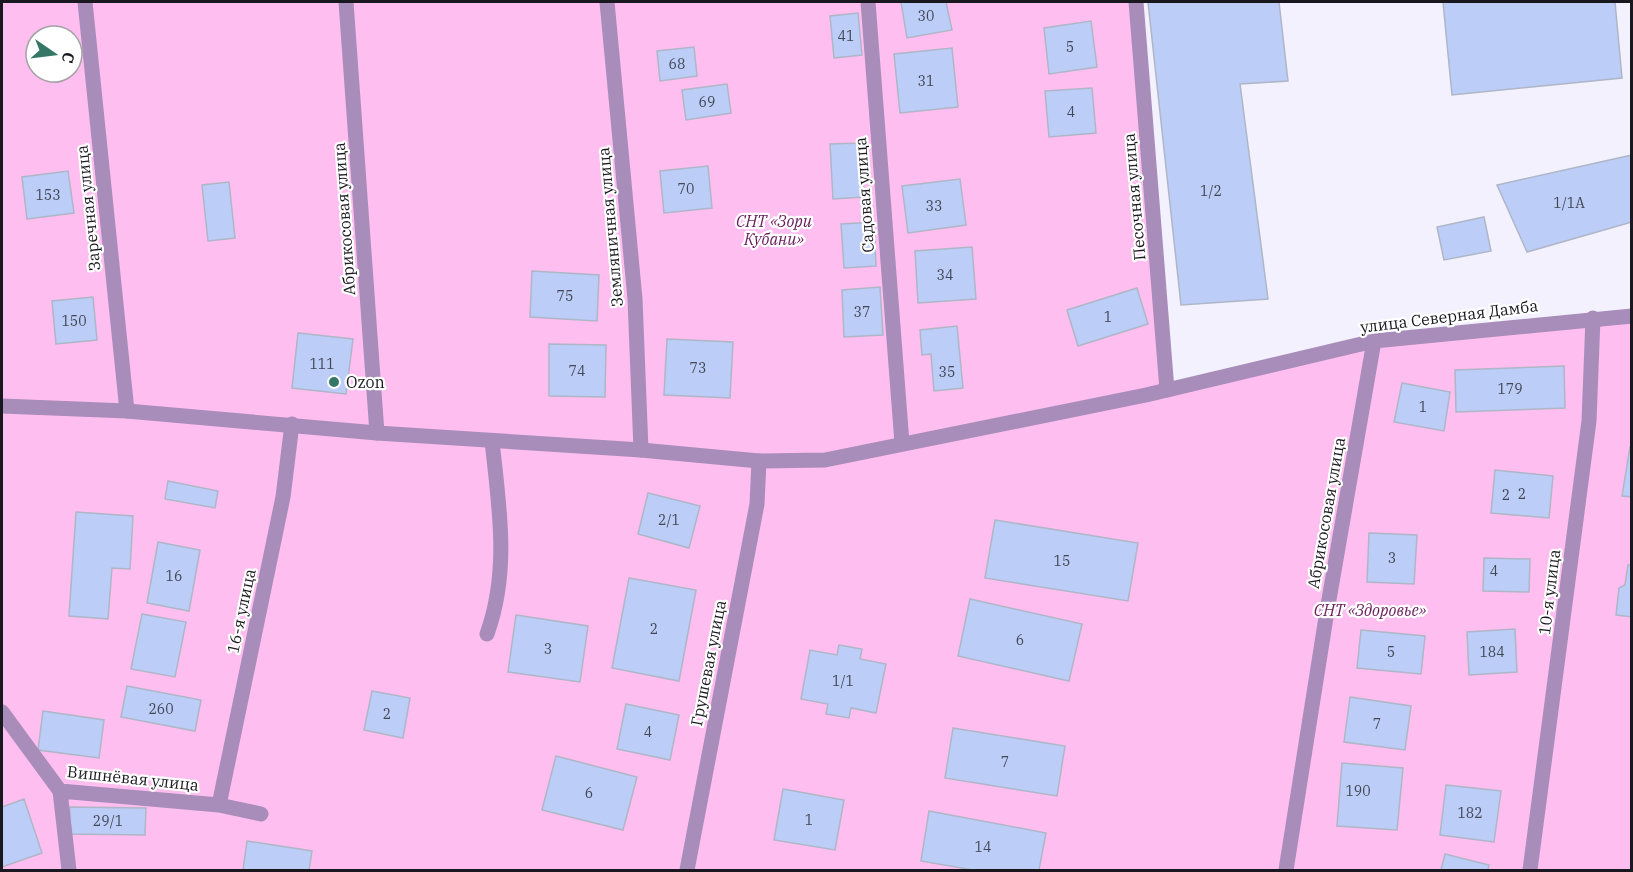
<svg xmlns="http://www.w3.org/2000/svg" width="1633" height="872" viewBox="0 0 1633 872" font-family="'IBM Plex Serif',serif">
<rect width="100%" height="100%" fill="#f2f1fd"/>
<path fill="#febeef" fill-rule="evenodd" d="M2,2h1131l35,388 206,-49 257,-25v554h-1629zM36,36h36v36h-36z"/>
<path fill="#bccef7" stroke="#aeb6c7" stroke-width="1.5" d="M901,2h45l6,28 -45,8z
M1148,2h131l9,79 -48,3 28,215 -87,6z
M1443,2h172l7,76 -170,17z
M858,13l4,42 -28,3 -4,-42z
M1091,21l6,46 -48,7 -5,-46z
M694,47l3,29 -37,5 -3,-30z
M952,48l6,59 -58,6 -6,-59z
M727,84l4,29 -45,7 -4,-30z
M1092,88l4,45 -47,4 -4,-46z
M862,143l2,54 -31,2 -3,-55z
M1632,155v67l-105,30 -30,-67z
M708,166l4,42 -48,5 -4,-42z
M68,171l6,42 -47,6 -5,-42z
M960,179l6,46 -58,8 -6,-47z
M229,182l6,56 -27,3 -6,-56z
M1484,217l7,34 -47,9 -7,-33z
M874,222l2,44 -32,2 -3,-44z
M972,247l4,52 -58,4 -3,-52z
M532,271l67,4 -2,46 -67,-4z
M880,287l3,48 -39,2 -2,-47z
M1137,288l11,36 -70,22 -11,-36z
M93,297l4,43 -41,4 -4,-43z
M957,326l6,62 -29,3 -3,-37 -9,1 -2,-25z
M298,333l55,6 -7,55 -54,-6z
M667,339l66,3 -3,56 -66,-3z
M549,344l57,1 -1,52 -56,-1z
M1564,366l1,42 -109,4 -1,-42z
M1402,383l48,9 -6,39 -50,-9z
M1630,447h2v50l-10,-1z
M1495,470l58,6 -4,42 -58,-5z
M168,481l50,10 -3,17 -50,-9z
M648,493l52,13 -11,42 -51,-14z
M76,512l57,4 -3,53 -18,-1 -4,51 -39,-3z
M995,520l143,23 -10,58 -143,-23z
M1369,533l48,2 -3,49 -47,-2z
M158,542l42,8 -11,61 -42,-8z
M1484,558l46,1 -1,33 -46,-1z
M1628,565h4v52l-16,-2 3,-27 6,-3z
M629,578l67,12 -17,91 -67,-13z
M970,599l112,25 -13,57 -111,-25z
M142,614l44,8 -11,55 -44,-8z
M516,615l72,11 -8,56 -72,-10z
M1515,629l2,43 -48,3 -2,-43z
M1361,630l64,6 -4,38 -64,-6z
M839,645l23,4 -2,10 26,5 -10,49 -25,-5 -2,10 -23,-4 2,-10 -27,-5 9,-49 27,5z
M127,686l74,14 -6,31 -74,-14z
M372,691l38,7 -7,40 -39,-8z
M1350,697l61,9 -6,44 -61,-8z
M626,704l53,11 -9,45 -53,-11z
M43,711l61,9 -5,38 -61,-8z
M953,728l112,18 -8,50 -112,-18z
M556,756l81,21 -14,53 -81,-20z
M1342,763l61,5 -6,62 -60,-4z
M1446,785l55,6 -7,51 -54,-7z
M783,789l61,11 -9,50 -61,-10z
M24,799l18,54 -40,14v-60z
M70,807l76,1 -1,27 -76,-1z
M929,811l117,22 -7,37h-66l-52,-9z
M247,841l65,10 -3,19h-66z
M1445,854l44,11 -1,5h-47z"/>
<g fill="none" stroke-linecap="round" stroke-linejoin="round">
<path stroke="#a88cb9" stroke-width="15" d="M85,2l42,409
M346,2l31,431
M607,2l28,297 6,151
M868,2l34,441
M1136,2l31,388
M487,634c23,-64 12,-127 5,-193
M2,712l58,79 159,14 42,9
M60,791l9,79
M219,805l64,-308 9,-73
M687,870l70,-366 2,-43
M1286,870l41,-259 47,-270
M1530,870l59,-449 4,-103"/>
<path stroke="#a88cb9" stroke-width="15" d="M2,406l125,5 250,22 264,17 118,11 66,-1 321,-65 228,-54 258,-25"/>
</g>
<circle fill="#357767" stroke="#fff" stroke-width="2" cx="334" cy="382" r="6"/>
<g text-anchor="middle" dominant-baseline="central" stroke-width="4.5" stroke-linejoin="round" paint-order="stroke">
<g font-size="14" fill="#424655">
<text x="926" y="16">30</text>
<text x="846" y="36">41</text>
<text x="1070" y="47">5</text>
<text x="677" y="64">68</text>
<text x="926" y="81">31</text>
<text x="707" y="102">69</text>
<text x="1071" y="112">4</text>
<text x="686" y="189">70</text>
<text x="1211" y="191">1/2</text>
<text x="48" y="195">153</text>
<text x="1569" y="203">1/1А</text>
<text x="934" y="206">33</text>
<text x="945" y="275">34</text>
<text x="565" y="296">75</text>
<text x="862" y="312">37</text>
<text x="1108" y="317">1</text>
<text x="74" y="321">150</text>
<text x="322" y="364">111</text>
<text x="698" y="368">73</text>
<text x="577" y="371">74</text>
<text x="947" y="372">35</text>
<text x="1510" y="389">179</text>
<text x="1423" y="407">1</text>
<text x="1522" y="494">2</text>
<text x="1506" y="495">2</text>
<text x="669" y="520">2/1</text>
<text x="1392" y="558">3</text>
<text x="1062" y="561">15</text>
<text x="1494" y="571">4</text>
<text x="174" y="576">16</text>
<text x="654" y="629">2</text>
<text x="1020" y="640">6</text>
<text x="548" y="649">3</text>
<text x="1391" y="652">5</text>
<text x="1492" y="652">184</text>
<text x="843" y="681">1/1</text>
<text x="161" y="709">260</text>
<text x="387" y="714">2</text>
<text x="1377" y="724">7</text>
<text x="648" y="732">4</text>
<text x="1005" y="762">7</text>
<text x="1358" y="791">190</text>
<text x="589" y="793">6</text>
<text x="1470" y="813">182</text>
<text x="809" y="820">1</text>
<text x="108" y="821">29/1</text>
<text x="983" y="847">14</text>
</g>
<g font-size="16" fill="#19181f" stroke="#fff">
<text transform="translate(864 195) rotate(-94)">Садовая улица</text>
<text transform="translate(1134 197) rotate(-95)">Песочная улица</text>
<text transform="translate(88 208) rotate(-96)">Заречная улица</text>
<text transform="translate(344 219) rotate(-94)">Абрикосовая улица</text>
<text transform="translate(610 227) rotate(-95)">Земляничная улица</text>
<text transform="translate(1449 316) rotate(-7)">улица Северная Дамба</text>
<text transform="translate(1326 513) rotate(-80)">Абрикосовая улица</text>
<text transform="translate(1549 592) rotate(-83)">10-я улица</text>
<text transform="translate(241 611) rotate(-78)">16-я улица</text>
<text transform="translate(708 663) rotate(-79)">Грушевая улица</text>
<text transform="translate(133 778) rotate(6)">Вишнёвая улица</text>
</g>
<g font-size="16" font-style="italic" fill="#681c5c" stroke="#fff">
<text x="774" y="221">СНТ «Зори<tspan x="774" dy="18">Кубани»</tspan></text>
<text x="1370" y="610">СНТ «Здоровье»</text>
</g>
<g font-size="16" fill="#19181f" stroke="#fff" text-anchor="start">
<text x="346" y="382">Ozon</text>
</g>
</g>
<rect width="1633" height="872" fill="none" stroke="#19181f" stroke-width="6"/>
<g transform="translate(54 54) rotate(104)"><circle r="28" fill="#ffffff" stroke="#a3a3a5" stroke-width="1.5"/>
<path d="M0-4.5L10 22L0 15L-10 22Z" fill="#357767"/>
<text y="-9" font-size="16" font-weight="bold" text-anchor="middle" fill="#19181f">С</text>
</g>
</svg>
